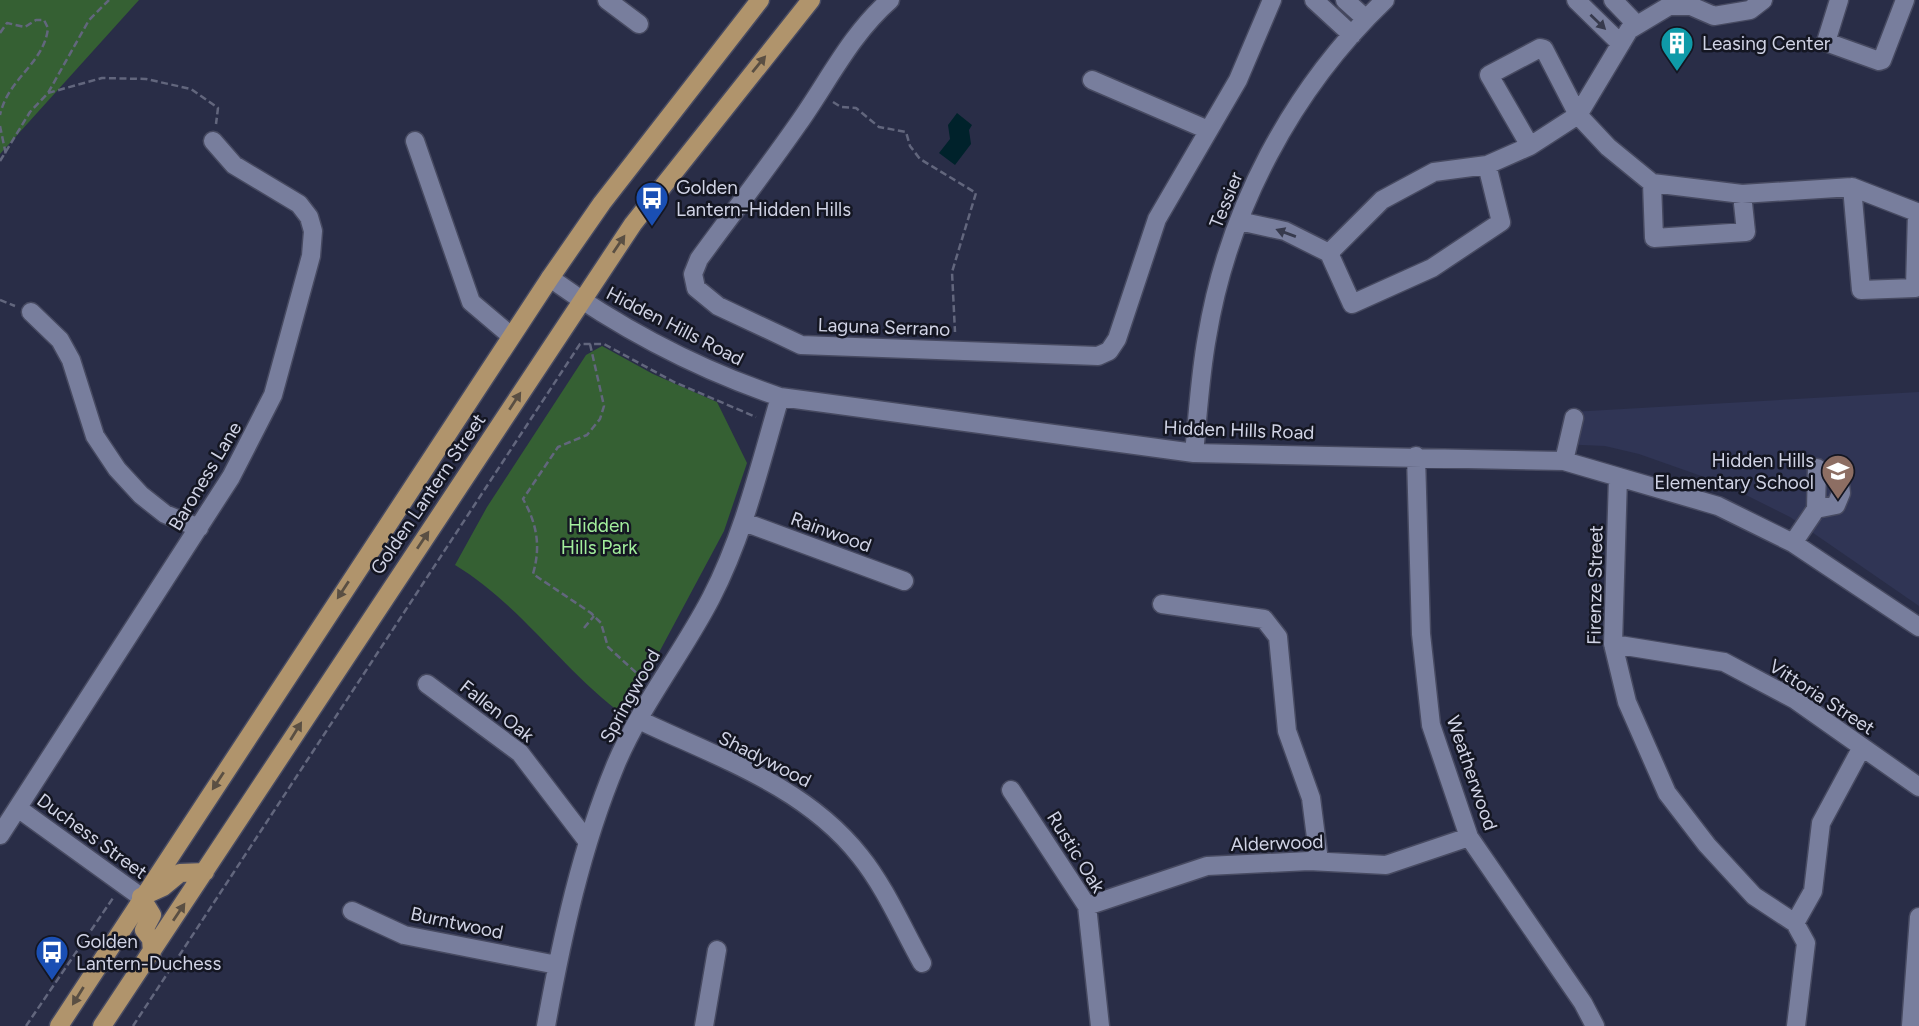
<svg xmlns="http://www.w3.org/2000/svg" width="1919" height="1026" viewBox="0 0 1919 1026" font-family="Figtree,sans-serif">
<rect width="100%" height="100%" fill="#292d47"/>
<path fill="#303555" d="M1919,392v214l-129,-89 -66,-33 -85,-30 -34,-8 -46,-2 4,-24 8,-8z"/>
<path fill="#356033" d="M0,0h139l-139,154z
M602,346l51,28 64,28 30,61 -23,68 -99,185c-62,-45 -104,-111 -170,-151l32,-58 99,-152z"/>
<path fill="#00222b" d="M957,113l15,12 -3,5 2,14 -16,21 -16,-12 11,-14 -2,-14z"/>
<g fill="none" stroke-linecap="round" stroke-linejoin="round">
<defs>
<path id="minor" d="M607,0l32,24
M890,0c-40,35 -62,82 -92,124 -32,46 -66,90 -99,135l-6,15 3,14 22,18 83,39 297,11 11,-5 8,-12 40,-120 81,-139 34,-80
M1314,0l38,35
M1345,0l21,19
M1576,0l45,44
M1613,0l24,25
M1839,0l-13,42 53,19 3,-1 23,-60
M1092,80l116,50
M415,141l56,161 40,34
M1530,146l-41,-71 51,-27 4,1 34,66 30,32 44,36 90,11 110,-7 67,26
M1652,183l2,55 92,-6 -4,-38
M1852,187l9,103 54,-2 2,-75
M1239,221l46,10 44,22 23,51 80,-36 69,-46 -14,-57
M1329,253l53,-53 52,-28 53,-7 43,-19 48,-31 51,-85 40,-24h22l23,10 36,-6 13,-10
M550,278c71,51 147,91 230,119l414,56 370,8 154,45 75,37 126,84
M31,312l29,28 11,20 24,76 22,33 24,26 24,19 34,14
M1194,453c4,-39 6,-78 13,-116 21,-127 85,-248 178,-337
M1416,456l5,178 10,91 38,112 114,166 12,23
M1564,461l10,-43
M1618,477l-5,167 14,58 40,91 40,52 47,51 41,27 11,20 -10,83
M1816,509l20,-4 5,-12 -2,-16 -8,-7
M744,522l160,59
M1793,543l23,-34 1,-41
M1162,604l102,15 14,18 9,94 24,67 8,63
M1613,644l111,18 70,37 125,88
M427,684l93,69 68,89
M639,720c78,37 166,66 221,136 25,31 42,71 62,107
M1011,790l76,116 13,120
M19,809l122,88
M0,835l231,-358 42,-82 38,-139 2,-25 -4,-14 -10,-13 -65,-39 -21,-24
M1087,906l120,-40 102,-5 77,4 83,-28
M352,911l52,24 153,30
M1795,923l18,-32 8,-68 41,-76
M546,1026c16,-89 35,-178 70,-262 25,-59 66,-110 95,-166 33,-64 49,-133 69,-201
M704,1026l13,-76
M1911,1026l8,-109"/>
<path id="major" d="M141,897l22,-10 17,-14 25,-1
M141,897l11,18 -8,15 7,9 1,13
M59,1026l491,-748 52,-75 158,-203
M102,1026l531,-802 178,-224"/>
</defs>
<use href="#minor" stroke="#474a61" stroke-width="21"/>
<use href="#major" stroke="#474a61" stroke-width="21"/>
<path stroke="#62667d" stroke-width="2.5" stroke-dasharray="7 3.5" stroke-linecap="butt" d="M0,33l7,-10 18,4 11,-7h8l4,8c-4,36 -40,50 -48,87
M48,93l54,-15 44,1 45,10 27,19 -2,16
M833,102l8,5 15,1 23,19 27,5 4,14 10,13 56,34 -24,79 3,60
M0,126l6,29
M0,161l30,-49 18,-19 41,-73 20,-20
M0,300l15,6
M590,344l14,62 -4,13 -13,16 -29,12 -35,52c14,25 18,47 10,75l58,39 10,10 7,24 34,31
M584,628l10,-12
M26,1026l87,-128
M133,1026l447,-682h24l70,38 82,35"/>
<use href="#minor" stroke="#787e9d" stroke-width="18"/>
<use href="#major" stroke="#b0946c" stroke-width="18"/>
</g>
<defs><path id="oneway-solid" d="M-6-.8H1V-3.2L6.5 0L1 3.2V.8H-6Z" transform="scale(1.75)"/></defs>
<g fill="#373a4d">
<use href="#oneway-solid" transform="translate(1598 22) rotate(44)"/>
<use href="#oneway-solid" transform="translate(1286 233) rotate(-160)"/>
</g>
<g fill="#5a4f43">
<use href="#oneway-solid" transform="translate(759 64) rotate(-51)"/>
<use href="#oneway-solid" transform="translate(619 244) rotate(-56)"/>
<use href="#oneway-solid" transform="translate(515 401) rotate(-57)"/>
<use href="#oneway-solid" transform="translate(423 540) rotate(-56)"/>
<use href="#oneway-solid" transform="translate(343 590) rotate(123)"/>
<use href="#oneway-solid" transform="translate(296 731) rotate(-58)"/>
<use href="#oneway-solid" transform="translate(218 781) rotate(123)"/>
<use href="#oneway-solid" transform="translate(179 912) rotate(-56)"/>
<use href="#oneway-solid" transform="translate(78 996) rotate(122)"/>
</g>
<defs>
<symbol id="building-pin" viewBox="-11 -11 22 30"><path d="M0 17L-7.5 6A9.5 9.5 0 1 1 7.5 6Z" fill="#0f9aa8" stroke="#141622"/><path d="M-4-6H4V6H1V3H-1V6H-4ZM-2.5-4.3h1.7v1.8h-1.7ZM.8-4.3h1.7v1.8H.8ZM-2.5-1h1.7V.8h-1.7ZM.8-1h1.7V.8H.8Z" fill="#fff"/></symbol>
<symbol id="bus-pin" viewBox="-11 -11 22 30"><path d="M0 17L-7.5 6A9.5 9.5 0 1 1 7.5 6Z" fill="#1a4fb4" stroke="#141622"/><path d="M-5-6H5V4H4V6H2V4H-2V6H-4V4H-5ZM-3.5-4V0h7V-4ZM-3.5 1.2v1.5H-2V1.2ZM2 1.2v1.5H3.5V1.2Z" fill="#fff"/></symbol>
<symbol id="school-pin" viewBox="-11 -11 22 30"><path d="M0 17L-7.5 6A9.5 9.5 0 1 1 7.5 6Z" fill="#8d6e63" stroke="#141622"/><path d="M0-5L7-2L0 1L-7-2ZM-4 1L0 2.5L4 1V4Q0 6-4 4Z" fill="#fff"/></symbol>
</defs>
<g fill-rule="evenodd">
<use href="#building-pin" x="1658" y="24" width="38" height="52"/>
<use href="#bus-pin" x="633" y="179" width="38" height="52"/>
<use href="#school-pin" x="1819" y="452" width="38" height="52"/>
<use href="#bus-pin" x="33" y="933" width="38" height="52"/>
</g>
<g text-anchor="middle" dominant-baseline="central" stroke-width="5" stroke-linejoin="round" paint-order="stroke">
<g font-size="19" fill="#d0d3e5" stroke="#141622" text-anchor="start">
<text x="1702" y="43">Leasing Center</text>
<text x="676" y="187">Golden<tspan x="676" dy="22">Lantern-Hidden Hills</tspan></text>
<text x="1814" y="460" text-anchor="end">Hidden Hills<tspan x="1814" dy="22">Elementary School</tspan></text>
<text x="76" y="941">Golden<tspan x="76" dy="22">Lantern-Duchess</tspan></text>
</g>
<g font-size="19" fill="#d0d3e5" stroke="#141622">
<text transform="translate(1226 200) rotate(-68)">Tessier</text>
<text transform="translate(675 326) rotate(27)">Hidden Hills Road</text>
<text transform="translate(884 327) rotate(2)">Laguna Serrano</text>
<text transform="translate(1239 430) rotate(2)">Hidden Hills Road</text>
<text transform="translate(205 476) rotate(-59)">Baroness Lane</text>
<text transform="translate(428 494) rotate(-56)">Golden Lantern Street</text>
<text transform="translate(831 532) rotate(20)">Rainwood</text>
<text transform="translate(1595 585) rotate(-89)">Firenze Street</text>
<text transform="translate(630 696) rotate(-61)">Springwood</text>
<text transform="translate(1822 697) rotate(33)">Vittoria Street</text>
<text transform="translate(497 711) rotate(38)">Fallen Oak</text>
<text transform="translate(765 759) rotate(27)">Shadywood</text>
<text transform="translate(1472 773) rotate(71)">Weatherwood</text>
<text transform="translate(92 836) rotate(36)">Duchess Street</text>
<text transform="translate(1277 843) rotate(-2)">Alderwood</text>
<text transform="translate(1076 852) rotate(58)">Rustic Oak</text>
<text transform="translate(457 923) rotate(12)">Burntwood</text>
</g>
<g font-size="19" fill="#a2ee9c" stroke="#141622">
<text x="599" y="525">Hidden<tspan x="599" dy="22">Hills Park</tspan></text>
</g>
</g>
</svg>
